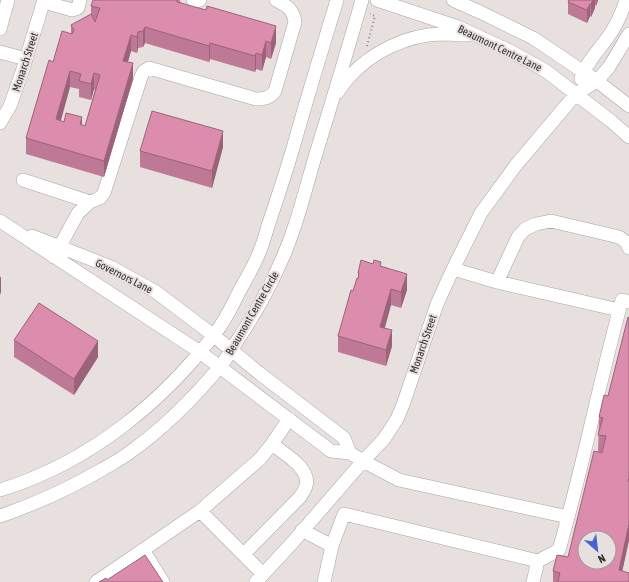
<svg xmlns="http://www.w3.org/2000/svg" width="629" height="582" viewBox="0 0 629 582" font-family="'Asap Condensed',sans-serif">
<rect width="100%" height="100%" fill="#e8dfdf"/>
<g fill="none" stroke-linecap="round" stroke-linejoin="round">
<defs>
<path id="minor" d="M193,0l1,1 6,-1
M377,0l81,27 52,24 36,20 65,50 18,16
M453,0l27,12 53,26 64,43 32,25
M44,2l28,8 6,-2 2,-8
M0,29l8,-29
M0,52l26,7
M581,79c4,-15 18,-29 27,-42 8,-11 14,-24 18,-37
M338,92c3,-5 7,-10 11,-15 23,-25 57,-42 92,-43 9,0 18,1 27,1
M0,123l10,-17 12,-34 22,-72
M23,180l67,22
M0,221l200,131 131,99 19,2 13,8 36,19 169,37
M32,236l79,31 45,25 57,43 46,38 85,65 6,15
M54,257l24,-44 12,-11 10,-4 4,-5 37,-116 3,-6 5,-3 107,31c8,0 14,-1 19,-8l20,-69c-2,-13 -8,-16 -19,-22
M453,269l44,13 122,28
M497,282l21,-45 7,-8 11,-5 15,-3 68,16 7,5 3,6
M0,490c89,-27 165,-89 219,-162 8,-11 14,-24 20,-36 7,-13 15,-26 20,-39 5,-11 7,-22 11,-33 8,-24 16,-48 23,-72 14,-50 29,-99 44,-148
M200,511l63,63
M0,516c36,-12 70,-28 103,-47 8,-5 16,-9 23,-14 36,-25 69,-58 97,-92 5,-7 10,-15 14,-22 16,-24 30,-48 41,-73 17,-35 26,-74 37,-111 16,-52 32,-105 47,-157
M302,530l30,16
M143,550l20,32
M244,554l56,-57c2,-3 5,-7 6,-11 5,-18 -22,-32 -34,-42
M96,582l104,-71 60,-52 12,-15 17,-25
M256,582l36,-39 71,-82 21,-22 13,-20 7,-17 33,-98 16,-35 28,-56 35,-48 54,-64 6,-7 21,-13 12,-14 20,-33
M324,582l8,-36 12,-32 194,47
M533,582l5,-21 21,-11c24,-83 40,-167 63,-250l7,2"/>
</defs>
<use href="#minor" stroke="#aba3a3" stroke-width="14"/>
<path stroke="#8b8585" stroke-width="2" stroke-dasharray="1 3" stroke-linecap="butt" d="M367,46l8,-30 -5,-2"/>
<use href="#minor" stroke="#fff" stroke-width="13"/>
</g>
<path fill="#bd7996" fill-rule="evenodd" d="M180,0v2l96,41 -5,16 -5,-2 -4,14 -6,-2 -1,3 -45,-13 -1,3 -64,-19 -2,4 -5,1 -1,5 -6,-2 -3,11 5,17 -29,98 -78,-23v-16l27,-76 18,-28v-9l20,-11v-8zM70,87l9,2v8l12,3 3,-11 1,1 -10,36 -24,-5z
M569,0h29l-2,6 -1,-1v3l-4,9 -1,-1 -3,7 -19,-9v-12z
M223,147l-11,41 -72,-21v-16z
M381,266l26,24 -6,18 -10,-3 -6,23 7,18 -6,20 -48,-14v-16l20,-57v-6z
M629,318v222l-7,31 7,11h-76v-11l15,-14 34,-104v-1h-4l1,-35 9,-21z
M14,340l84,17 -24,38 -60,-38z"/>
<path fill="#9a637a" d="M592,0h3v8l-4,9v-13z
M596,0h2l-2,6z
M590,4v12l-3,7v-13z
M276,26v17l-5,16v-16z
M145,27v16l-2,4v-16z
M138,32v16l-1,5v-16z
M131,35v16l-8,26v-16z
M266,41v16l-4,14v-16z
M210,43v16l-1,3v-16z
M256,53v16l-1,3v-16z
M133,63v16l-29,98v-16z
M70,71v16l-14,49v-17z
M94,73v16l-3,11v-16z
M82,117v17l-2,-10z
M223,131v16l-11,41v-17z
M407,274v16l-6,18v-16z
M1,276v16l-1,3v-17z
M391,289v16l-11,38v-16z
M392,330v16l-6,20v-16z
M98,341v16l-24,38v-16z
M629,524v16l-9,42 -1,-12z"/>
<path fill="#dc8dae" stroke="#9a637a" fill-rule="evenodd" d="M93,0h84v2l29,8 1,-4 69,20 -5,17 -5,-2 -4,14 -6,-2 -1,3 -45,-13 -1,3 -64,-19 -2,4 -5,1 -1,5 -6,-2 -8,26 10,2 -29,98 -78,-23 23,-78 4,2 9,-31 10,3 2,-4 -3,-5 20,-11 4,8 5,-14 -9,-2zM70,71l11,3 -2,7 12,3 3,-11 6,2 -15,51 -5,-2 2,-7 -16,-4 -2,9 -8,-3z
M569,0h24l-2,4h-1l-3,6 -19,-8z
M152,111l71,20 -11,40 -72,-20z
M361,260l12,4 1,-4 7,2 -1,4 27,8 -6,18 -10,-3 -11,38 12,3 -6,20 -48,-14 13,-46 2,1 4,-13 1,1 1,-6h-1z
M39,303l59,38 -24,38 -60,-39z
M628,317l1,1v160l-1,3 1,1v42l-10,46 10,3v9h-71l2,-9 -7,-2 4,-16 11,2 26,-106 8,2 4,-17 -8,-1 5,-17 -4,-1 5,-22 4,1zM585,538h24v24h-24z
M145,555l18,27h-64l7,-4 1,2z"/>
<g text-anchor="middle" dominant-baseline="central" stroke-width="4" stroke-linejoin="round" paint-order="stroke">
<g font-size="11" fill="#333030" stroke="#e8dfdf">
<text transform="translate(500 48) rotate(26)">Beaumont Centre Lane</text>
<text transform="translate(25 62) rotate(-72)">Monarch Street</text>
<text transform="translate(124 276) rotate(27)">Governors Lane</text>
<text transform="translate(252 313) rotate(-60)">Beaumont Centre Circle</text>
<text transform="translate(423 344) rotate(-71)">Monarch Street</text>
</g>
</g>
<g transform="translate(597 550) rotate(152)"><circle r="19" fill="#e8dfdf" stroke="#a09999"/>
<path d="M0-3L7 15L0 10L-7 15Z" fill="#4563d6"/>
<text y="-6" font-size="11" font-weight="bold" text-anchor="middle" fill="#333030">N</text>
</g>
</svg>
